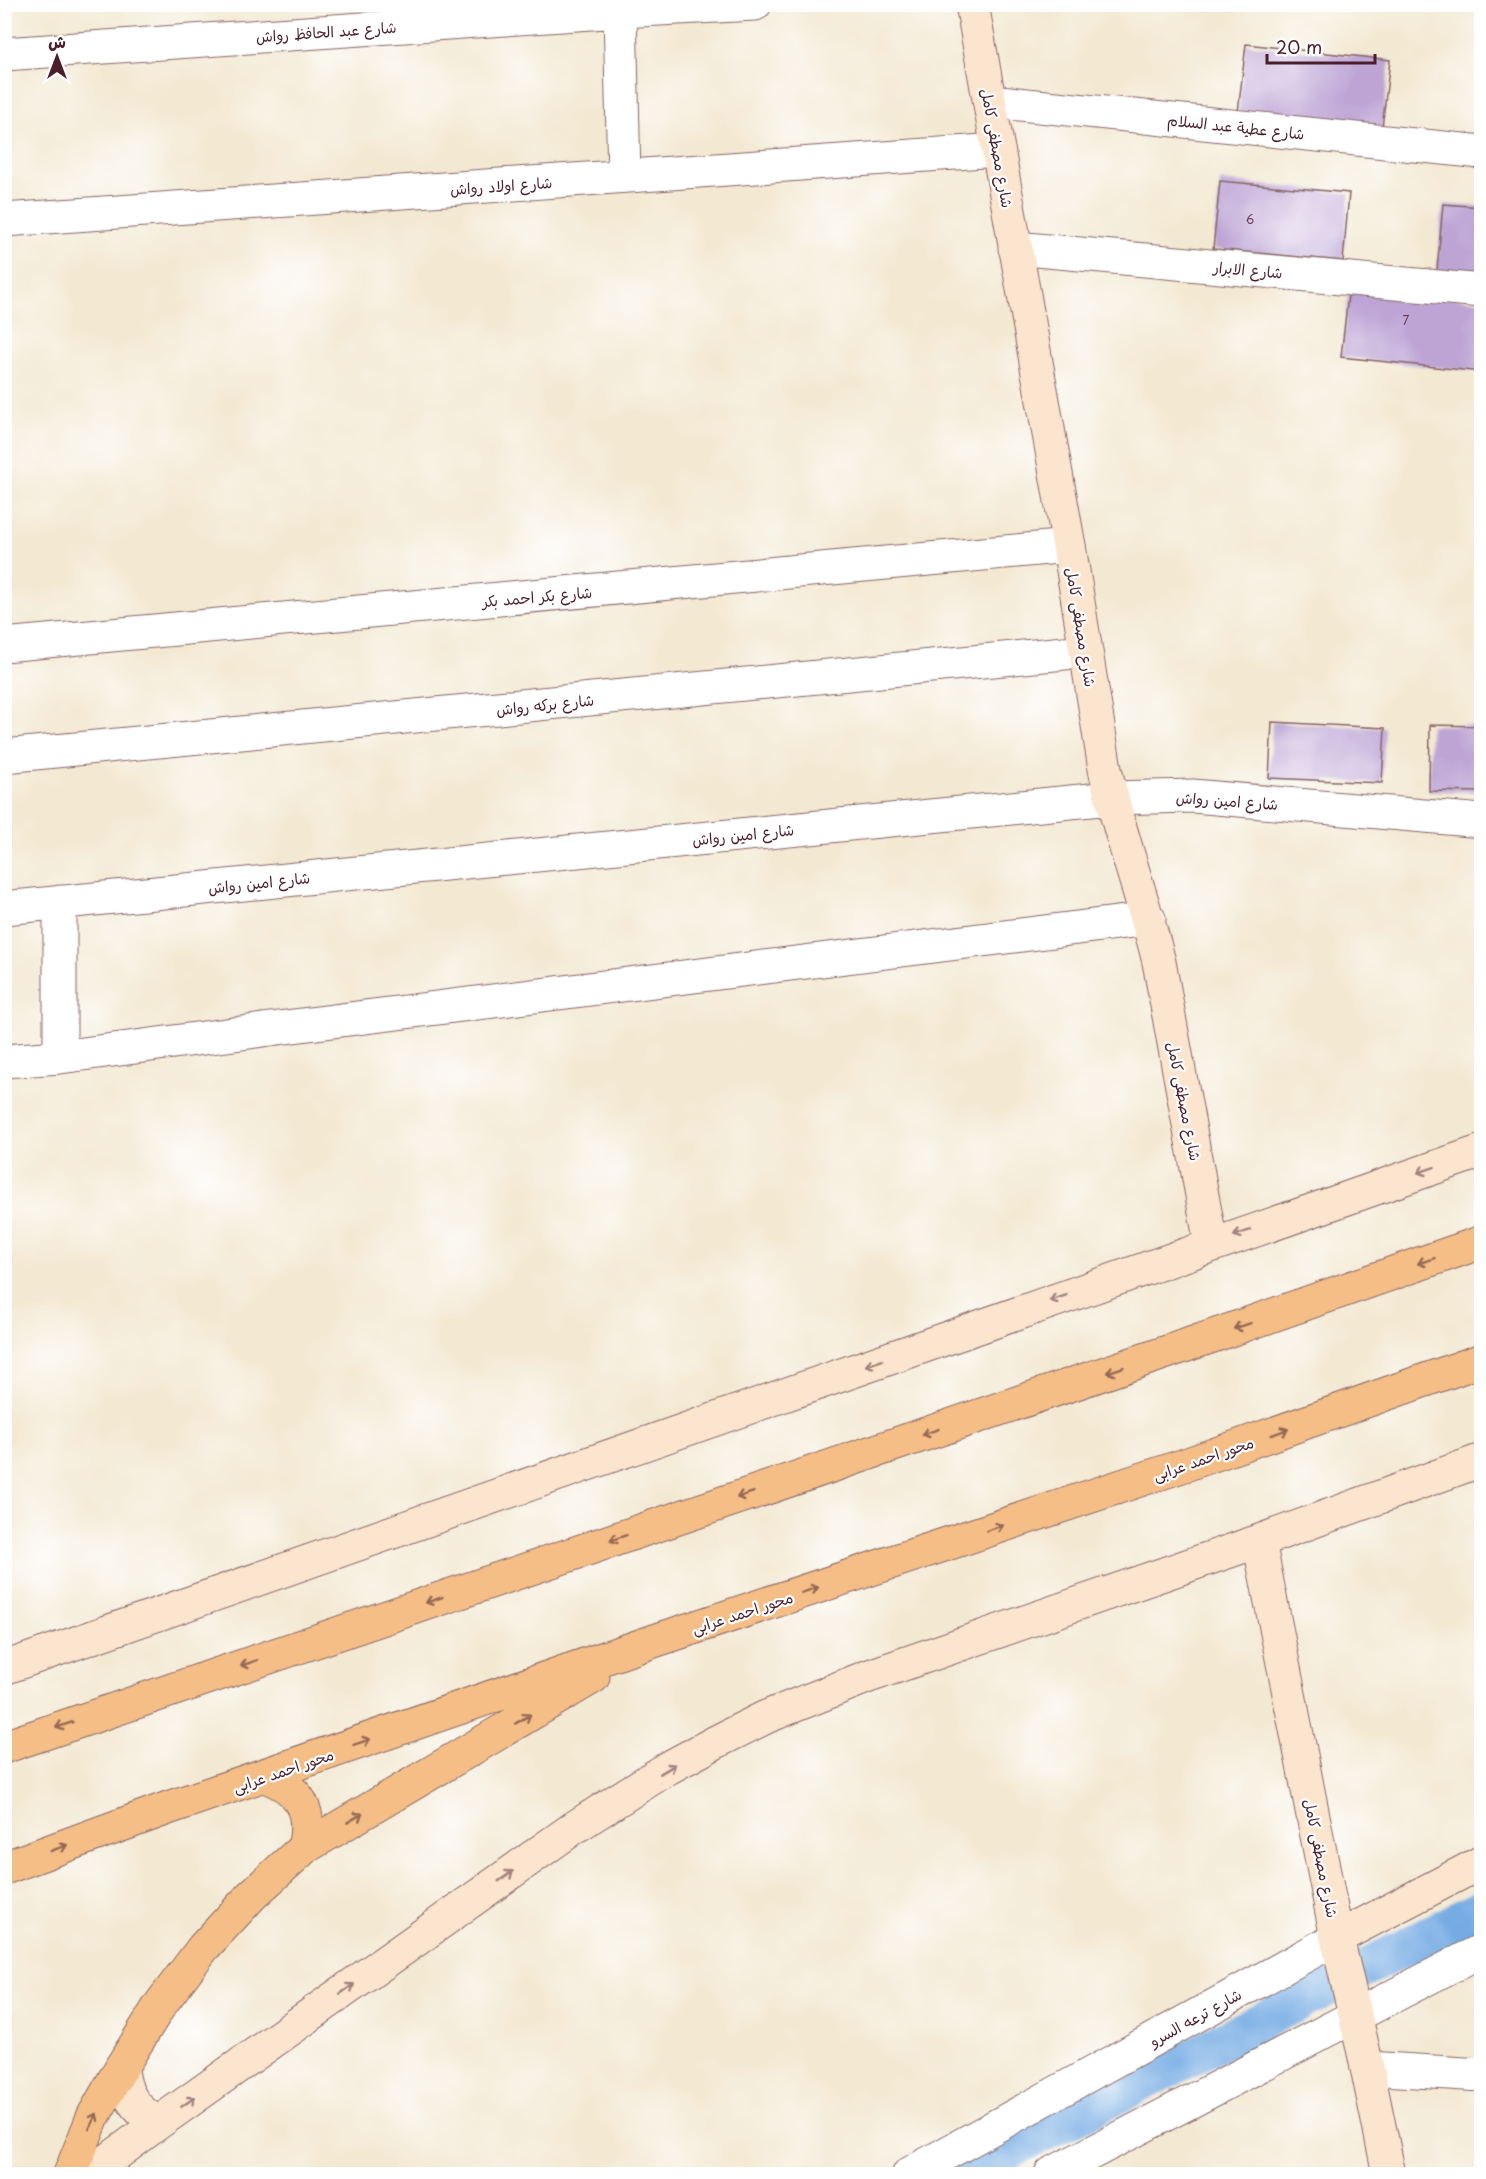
<svg xmlns="http://www.w3.org/2000/svg" width="1486" height="2179" viewBox="0 0 1486 2179" font-family="'Playpen Sans','Playpen Sans Arabic',sans-serif">
<rect width="100%" height="100%" fill="#fff"/>
<filter id="ink" filterUnits="userSpaceOnUse"><feTurbulence type="fractalNoise" baseFrequency=".0167" numOctaves="2"/><feDisplacementMap in="SourceGraphic" scale="12" xChannelSelector="R" yChannelSelector="G"/><feConvolveMatrix kernelMatrix="1 2 1 2 8 2 1 2 1" color-interpolation-filters="sRGB"/></filter>
<filter id="wash" filterUnits="userSpaceOnUse"><feTurbulence type="fractalNoise" baseFrequency=".008" numOctaves="4" result="noise"/><feDisplacementMap in="SourceGraphic" scale="24" xChannelSelector="R" yChannelSelector="G"/><feGaussianBlur stdDeviation="1.35" result="paint"/><feColorMatrix in="noise" values="0 0 0 0 0 0 0 0 0 0 0 0 0 0 0 0 0 1.4 0 .05"/><feComposite in="paint" operator="in"/></filter>
<g filter="url(#wash)">
<rect width="100%" height="100%" fill="#f3e8d1"/>
<g fill="none" stroke-linecap="round" stroke-linejoin="round">
<path stroke="#75abe3" stroke-width="38" d="M963,2174l519,-266"/>
</g>
<g id="blocks">
<path fill="#bda4d5" d="M1246,44l144,16 -8,68 -144,-16z
M1220,181l129,12 -6,68 -130,-12z
M1443,204l39,3v68l-45,-5z
M1349,287l133,14v71l-141,-15z
M1272,722l113,6 -3,55 -113,-5z
M1430,725l52,1v66l-53,-1z"/>
</g>
</g>
<g filter="url(#ink)">
<use href="#blocks" fill-opacity="0" stroke="#856565" stroke-width="1.5"/>
<g fill="none" stroke-linecap="round" stroke-linejoin="round">
<defs>
<path id="street" d="M620,11l4,165
M4,54l616,-43 135,-7
M990,101l492,51
M4,220l994,-70
M1015,248l467,43
M4,645l1065,-99
M4,756l1081,-105
M60,902v155
M4,908l1107,-110 82,-2 289,25
M4,1061l56,-4 241,-32 848,-106
M1367,2068l115,7
M909,2174l428,-236
M1051,2174l431,-224"/>
<path id="secondary" d="M972,4l97,542 36,223c14,65 38,128 54,193l52,282
M1259,1541l78,397 27,115 25,121
M4,1668l1478,-517
M1337,1938l145,-76
M122,2066c1,27 13,44 36,57
M90,2174l68,-51 417,-296 93,-59 48,-26 50,-25 103,-41 390,-135 223,-81"/>
<path id="highway" d="M4,1747l1166,-396 312,-109
M264,1776c36,12 49,35 40,72
M4,1868l164,-60 486,-167 531,-176 297,-105
M70,2174l23,-57 29,-51 38,-61 43,-57 49,-53 52,-47 289,-171"/>
</defs>
<use href="#street" stroke="#856565" stroke-width="35"/>
<use href="#secondary" stroke="#856565" stroke-width="35"/>
<use href="#highway" stroke="#856565" stroke-width="35"/>
<use href="#street" stroke="#fff" stroke-width="33"/>
<use href="#secondary" stroke="#fbe5cf" stroke-width="33"/>
<use href="#highway" stroke="#f5be86" stroke-width="33"/>
</g>
<defs><path id="oneway-shaft" d="M-6 0H5M1.5-3L5.5 0L1.5 3" fill="none" stroke-width="1.6" stroke-linecap="round" stroke-linejoin="round" transform="scale(1.5)"/></defs>
<g stroke="#a2827d">
<use href="#oneway-shaft" transform="translate(1426 1170) rotate(161)"/>
<use href="#oneway-shaft" transform="translate(1242 1233) rotate(161)"/>
<use href="#oneway-shaft" transform="translate(1058 1298) rotate(161)"/>
<use href="#oneway-shaft" transform="translate(874 1363) rotate(161)"/>
<use href="#oneway-shaft" transform="translate(668 1769) rotate(-31)"/>
<use href="#oneway-shaft" transform="translate(506 1876) rotate(-35)"/>
<use href="#oneway-shaft" transform="translate(347 1989) rotate(-35)"/>
<use href="#oneway-shaft" transform="translate(188 2102) rotate(-35)"/>
</g>
<g stroke="#976754">
<use href="#oneway-shaft" transform="translate(1426 1261) rotate(161)"/>
<use href="#oneway-shaft" transform="translate(1242 1326) rotate(161)"/>
<use href="#oneway-shaft" transform="translate(1115 1370) rotate(161)"/>
<use href="#oneway-shaft" transform="translate(930 1432) rotate(161)"/>
<use href="#oneway-shaft" transform="translate(1280 1432) rotate(-20)"/>
<use href="#oneway-shaft" transform="translate(745 1495) rotate(161)"/>
<use href="#oneway-shaft" transform="translate(995 1528) rotate(-18)"/>
<use href="#oneway-shaft" transform="translate(618 1538) rotate(161)"/>
<use href="#oneway-shaft" transform="translate(810 1590) rotate(-18)"/>
<use href="#oneway-shaft" transform="translate(434 1600) rotate(161)"/>
<use href="#oneway-shaft" transform="translate(249 1663) rotate(161)"/>
<use href="#oneway-shaft" transform="translate(523 1719) rotate(-31)"/>
<use href="#oneway-shaft" transform="translate(64 1725) rotate(161)"/>
<use href="#oneway-shaft" transform="translate(362 1742) rotate(-19)"/>
<use href="#oneway-shaft" transform="translate(355 1818) rotate(-31)"/>
<use href="#oneway-shaft" transform="translate(59 1848) rotate(-20)"/>
<use href="#oneway-shaft" transform="translate(93 2121) rotate(-65)"/>
</g>
</g>
<g text-anchor="middle" dominant-baseline="central" stroke-width="4.5" stroke-linejoin="round" paint-order="stroke">
<g font-size="12" fill="#674056">
<text x="1250" y="219">6</text>
<text x="1406" y="320">7</text>
</g>
<g font-size="15" fill="#4a1f2b" stroke="#fff">
<text transform="translate(326 31) rotate(-4)">شارع عبد الحافظ رواش</text>
<text transform="translate(1236 126) rotate(6)">شارع عطية عبد السلام</text>
<text transform="translate(998 148) rotate(80)">شارع مصطفى كامل</text>
<text transform="translate(501 185) rotate(-4)">شارع اولاد رواش</text>
<text transform="translate(1248 269) rotate(5)">شارع الابرار</text>
<text transform="translate(537 596) rotate(-5)">شارع بكر احمد بكر</text>
<text transform="translate(1082 627) rotate(81)">شارع مصطفى كامل</text>
<text transform="translate(545 704) rotate(-6)">شارع بركه رواش</text>
<text transform="translate(1227 800) rotate(4)">شارع امين رواش</text>
<text transform="translate(743 834) rotate(-6)">شارع امين رواش</text>
<text transform="translate(259 882) rotate(-6)">شارع امين رواش</text>
<text transform="translate(1185 1101) rotate(79)">شارع مصطفى كامل</text>
<text transform="translate(1203 1458) rotate(-19)">محور احمد عرابى</text>
<text transform="translate(742 1612) rotate(-18)">محور احمد عرابى</text>
<text transform="translate(283 1770) rotate(-19)">محور احمد عرابى</text>
<text transform="translate(1322 1858) rotate(79)">شارع مصطفى كامل</text>
<text transform="translate(1195 2017) rotate(-29)">شارع ترعه السرو</text>
</g>
</g>
<rect width="1486" height="2179" fill="none" stroke="#fff" stroke-width="24"/>
<g transform="translate(57 57)" stroke="#ffffff" stroke-width="4.5" paint-order="stroke">
<path d="M0-4.5L10 22L0 15L-10 22Z" fill="#4a1f2b"/>
<text y="-9" font-size="16" font-weight="bold" text-anchor="middle" fill="#4a1f2b">ش</text>
</g>
<path d="M1267 54v9h108v-9" fill="none" stroke="#4a1f2b" stroke-width="3"/>
<text x="1276" y="54" font-size="18" fill="#4a1f2b" stroke="#ffffff" stroke-width="4.5" paint-order="stroke">20 m</text>
</svg>
